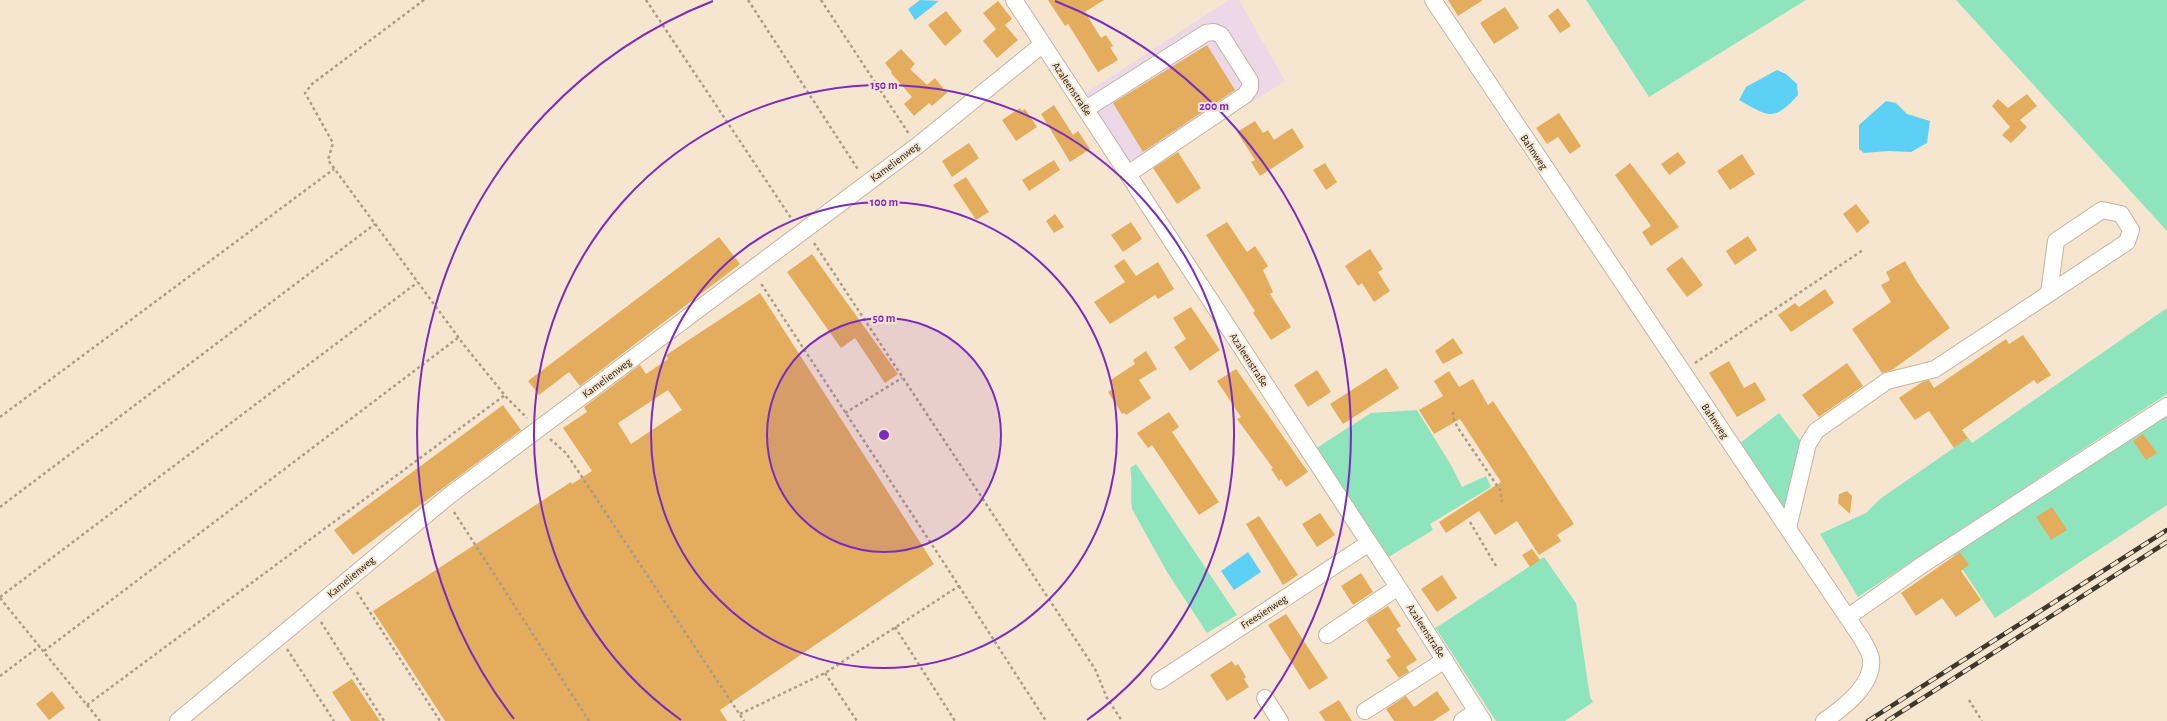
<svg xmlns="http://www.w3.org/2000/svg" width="2167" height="721" viewBox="0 0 2167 721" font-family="'Alegreya Sans',sans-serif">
<rect width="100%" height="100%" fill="#f7e6cf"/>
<path fill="#ecd8e6" d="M1229,0h10l46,81 -149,94 -52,-81z"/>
<path fill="#8ee5bd" d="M1586,0h220l-157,97z
M1956,0h211v231z
M2167,308v86l-309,203 -38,-63 46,-21 14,-14 88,-61 4,5z
M2167,400v105l-172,113 -50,-75z
M1417,410l34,55 11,22 24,-11 5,11 -61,37 3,6 -46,28 -72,-109 56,-36z
M1779,413l23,30 -17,66 -45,-66z
M1136,464l101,151 -30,18 -40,-61 -35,-63c-2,-14 1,-27 -2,-41z
M1544,557l32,46 14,94 3,5 -28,19h-69l-59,-91 -3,-1z"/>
<path fill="#5cd0f5" d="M920,0l19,1 -24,19 -7,-11z
M1777,70l9,4 11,10 1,11c-25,28 -30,21 -59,5l7,-13z
M1886,101l10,2 11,11 23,7 -3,22 -16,9 -23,-1 -24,2 -5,-4v-24z
M1248,552l13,20 -27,18 -13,-19z"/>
<path fill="#e3ad5d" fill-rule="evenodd" d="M1048,0h56l-19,12 16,26 5,-3 7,11 -3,1 8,13 -20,12 -30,-48 -3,2z
M1448,0h35l-25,16z
M998,1l14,18 -7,6 13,15 -21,18 -14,-17 13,-12 -13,-16z
M1505,7l14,21 -25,16 -14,-21z
M1558,8l13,18 -11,7 -12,-17z
M946,11l16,20 -17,15 -17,-21z
M1207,45l28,45 -92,62 -30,-49z
M901,49l14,15 -5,5 17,16 8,-7 12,15 -15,13 -3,-3 -15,13 -10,-12 8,-7 -21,-24 1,-1 -7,-9z
M2027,94l10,12 -17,14 7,7 -16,16 -9,-8 8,-8 -18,-21 6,-7 10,9z
M1054,105l19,30 5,-4 12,18 -20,13 -29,-48z
M1020,108l2,3 3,-2 12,18 -21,14 -14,-21z
M1559,113l22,33 -11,8 -12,-17 -11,7 -11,-16z
M1255,121l8,12 5,-3 6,10 18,-12 12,19 -44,29 -9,-14 4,-2 -18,-28z
M969,143l10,15 -27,19 -10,-16z
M1178,152l23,36 -24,16 -24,-36z
M1678,152l8,11 -17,12 -8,-11z
M1742,154l13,20 -25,16 -13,-19z
M1054,160l6,10 -31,21 -7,-11z
M1325,163l12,19 -11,8 -13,-20z
M1630,163l49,64 -28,19 -9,-14 9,-6 -36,-51z
M966,177l23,35 -13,8 -23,-35z
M1856,204l14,18 -13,11 -14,-19z
M1055,214l9,13 -10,6 -8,-12z
M1131,222l11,17 -19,13 -12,-17z
M1227,222l20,30 8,-6 13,20 -5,4 10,22 -3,2 21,33 -20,13 -18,-27 2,-2 -49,-76z
M1748,236l9,14 -22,15 -9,-14z
M719,237l21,27 -160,122 -11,-14 -30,23 -11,-14z
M1370,249l13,20 -5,3 12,19 -16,11 -12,-19 -4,3 -13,-20z
M812,254l86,120 -13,9 -30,-45 -14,10 -54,-76z
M1682,257l21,28 -16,12 -21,-28z
M1124,259l12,17 22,-14 16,27 -16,10 -3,-4 -45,29 -16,-22 31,-20 -11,-16z
M1905,261l12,21 33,46 -58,42 -10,3 -30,-44 39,-27 -10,-17 9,-5 -4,-8z
M1825,289l9,14 -43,29 -13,-17 17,-12 4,4z
M760,293l174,271 -214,146 7,11h-282l-72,-110 198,-129 1,2 20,-13 -29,-43 24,-16 -3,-5 56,-42 6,9 22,-15 -2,-4zM668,390l14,20 -51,34 -13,-21z
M1191,307l29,43 -30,21 -16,-24 12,-8 -13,-21z
M2023,335l28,40 -14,9 -3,-4 -72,50 6,8 -14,10 -25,-37 -14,9 -16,-22 23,-16 7,-2 5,8 72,-49 3,5z
M1453,338l10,15 -20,11 -8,-13z
M1146,351l11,18 -18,11 12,18 -25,17 -2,-2 -2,1 -14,-22 6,-4 -5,-7 26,-17 -2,-4z
M1729,361l15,27 11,-6 11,18 -29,17 -28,-44z
M1847,363l16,23 -44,31 -17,-22z
M1386,368l13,20 -56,36 -13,-20z
M1236,369l72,103 -22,15 -5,-8 -2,2 -8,-12 2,-1 -36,-49 4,-2 -24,-36z
M1317,370l14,22 -23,15 -14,-22z
M1449,371l10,16 14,-8 15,26 5,-4 81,123 -17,11 4,6 -22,14 -22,-34 -22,14 -16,-24 -33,22 -7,-11 62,-40 -41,-63 -26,15 -15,-24 24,-14 -9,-15z
M503,405l18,25 -168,125 -19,-25z
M1169,412l10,15 -7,5 47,70 -20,13 -47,-70 -4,3 -11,-15z
M2143,434l14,19 -11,7 -13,-19z
M1847,491l5,5 -2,18 -12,-11 1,-9z
M2052,507l15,23 -16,10 -15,-23z
M1320,513l15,22 -18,12 -15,-23z
M1259,516l39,59 -15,10 -37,-61z
M1532,549l8,11 -10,7 -8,-12z
M1960,552l9,13 -8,6 20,29 -25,17 -14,-19 -26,18 -15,-23z
M1361,573l12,19 -20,13 -12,-19z
M1442,575l15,23 -20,14 -16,-23z
M1388,606l13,20 -5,3 21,31 -11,7 3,5 -10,6 -13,-18 5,-3 -25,-37z
M1286,614l42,64 -19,12 -41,-65z
M1232,661l3,5 3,-2 8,13 -2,2 5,8 -22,14 -17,-26z
M352,679l28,42h-29l-19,-29z
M52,691l13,17 -16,12 -13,-16z
M1437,691l13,19 -17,11h-39l-8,-12 20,-13 8,11z
M1339,700l13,21h-27l-6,-9z"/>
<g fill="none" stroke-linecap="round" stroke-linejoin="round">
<defs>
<path id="minor" d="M1014,0l384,587 85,134
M1433,0l429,639c3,6 8,13 9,20 3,26 -28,49 -47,62
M1086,109l120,-76 8,-1 7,3 29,46v7l-5,7 -117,79
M1788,528l20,-84 8,-13 71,-50 48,-12 192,-127 4,-12 -10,-16 -19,-4 -46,31 -7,52
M1848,617l74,-52 245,-159
M1327,635l71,-48
M1159,681l210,-138
M1265,698l15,23
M1365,711l80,-51
M178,721l272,-226 467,-349 126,-102
M1462,721l15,-10"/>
</defs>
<use href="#minor" stroke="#c4b49e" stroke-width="18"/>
<path stroke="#a99c8a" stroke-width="2.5" stroke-dasharray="3 3" stroke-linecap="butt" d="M424,0l-112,84 -7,9 28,50 -5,17 136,185 43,53 20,20
M646,0l147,221
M748,0l111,171
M821,0l88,134
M814,243l281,426 12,29 15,23
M1695,363l168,-113
M1453,412l1,8 4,8 42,62 2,12
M845,413l57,-35
M0,417l334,-248
M550,439l16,14 178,268
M0,507l375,-283
M454,512l135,209
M1470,522l26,44
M959,586l87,135
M357,592l83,129
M0,597l418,-315
M0,598l100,123
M321,622l63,99
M895,627l60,94
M287,649l47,72
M44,651l415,-314
M825,673l32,48
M0,676l40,-30
M1969,700l13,21
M87,705l418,-310
M740,714l85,-41 134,-87 -199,-304"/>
<use href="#minor" stroke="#fff" stroke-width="16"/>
<defs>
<path id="rail" d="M1868,721l299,-191
M1887,721l280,-179"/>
</defs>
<use href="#rail" stroke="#3f382d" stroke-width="4.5"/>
<use href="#rail" stroke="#f7e6cf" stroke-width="3" stroke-dasharray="9" stroke-linecap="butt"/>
</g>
<circle cx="884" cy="435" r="117" fill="#7b2cbf" fill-opacity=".12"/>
<g fill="none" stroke="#7b2cbf" stroke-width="2">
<circle cx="884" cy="435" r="117"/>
<circle cx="884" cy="435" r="233"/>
<path d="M681 720A350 350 0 1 1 1087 720"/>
<path d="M514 719A466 466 0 0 1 713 1M1055 1A466 466 0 0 1 1254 719"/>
</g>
<g text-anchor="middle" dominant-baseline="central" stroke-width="4" stroke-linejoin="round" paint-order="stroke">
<g font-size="11" fill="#1c160e" stroke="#f7e6cf">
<text transform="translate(1072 89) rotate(56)">Azaleenstraße</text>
<text transform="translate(1534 152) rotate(56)">Bahnweg</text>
<text transform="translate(895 162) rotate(-37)">Kamelienweg</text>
<text transform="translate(1249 360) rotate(57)">Azaleenstraße</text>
<text transform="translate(607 378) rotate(-37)">Kamelienweg</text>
<text transform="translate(1715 421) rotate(56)">Bahnweg</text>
<text transform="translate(351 577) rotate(-40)">Kamelienweg</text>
<text transform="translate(1264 612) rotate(-33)">Freesienweg</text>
<text transform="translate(1426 631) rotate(57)">Azaleenstraße</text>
</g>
</g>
<circle cx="884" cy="435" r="6" fill="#7b2cbf" stroke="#f7e6cf" stroke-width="2"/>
<g font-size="12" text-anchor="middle" font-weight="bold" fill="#7b2cbf" stroke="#f7e6cf" stroke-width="4" stroke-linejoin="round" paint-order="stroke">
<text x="884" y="89">150 m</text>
<text x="1214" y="110">200 m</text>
<text x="884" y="206">100 m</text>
<text x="884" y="322">50 m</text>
</g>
</svg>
